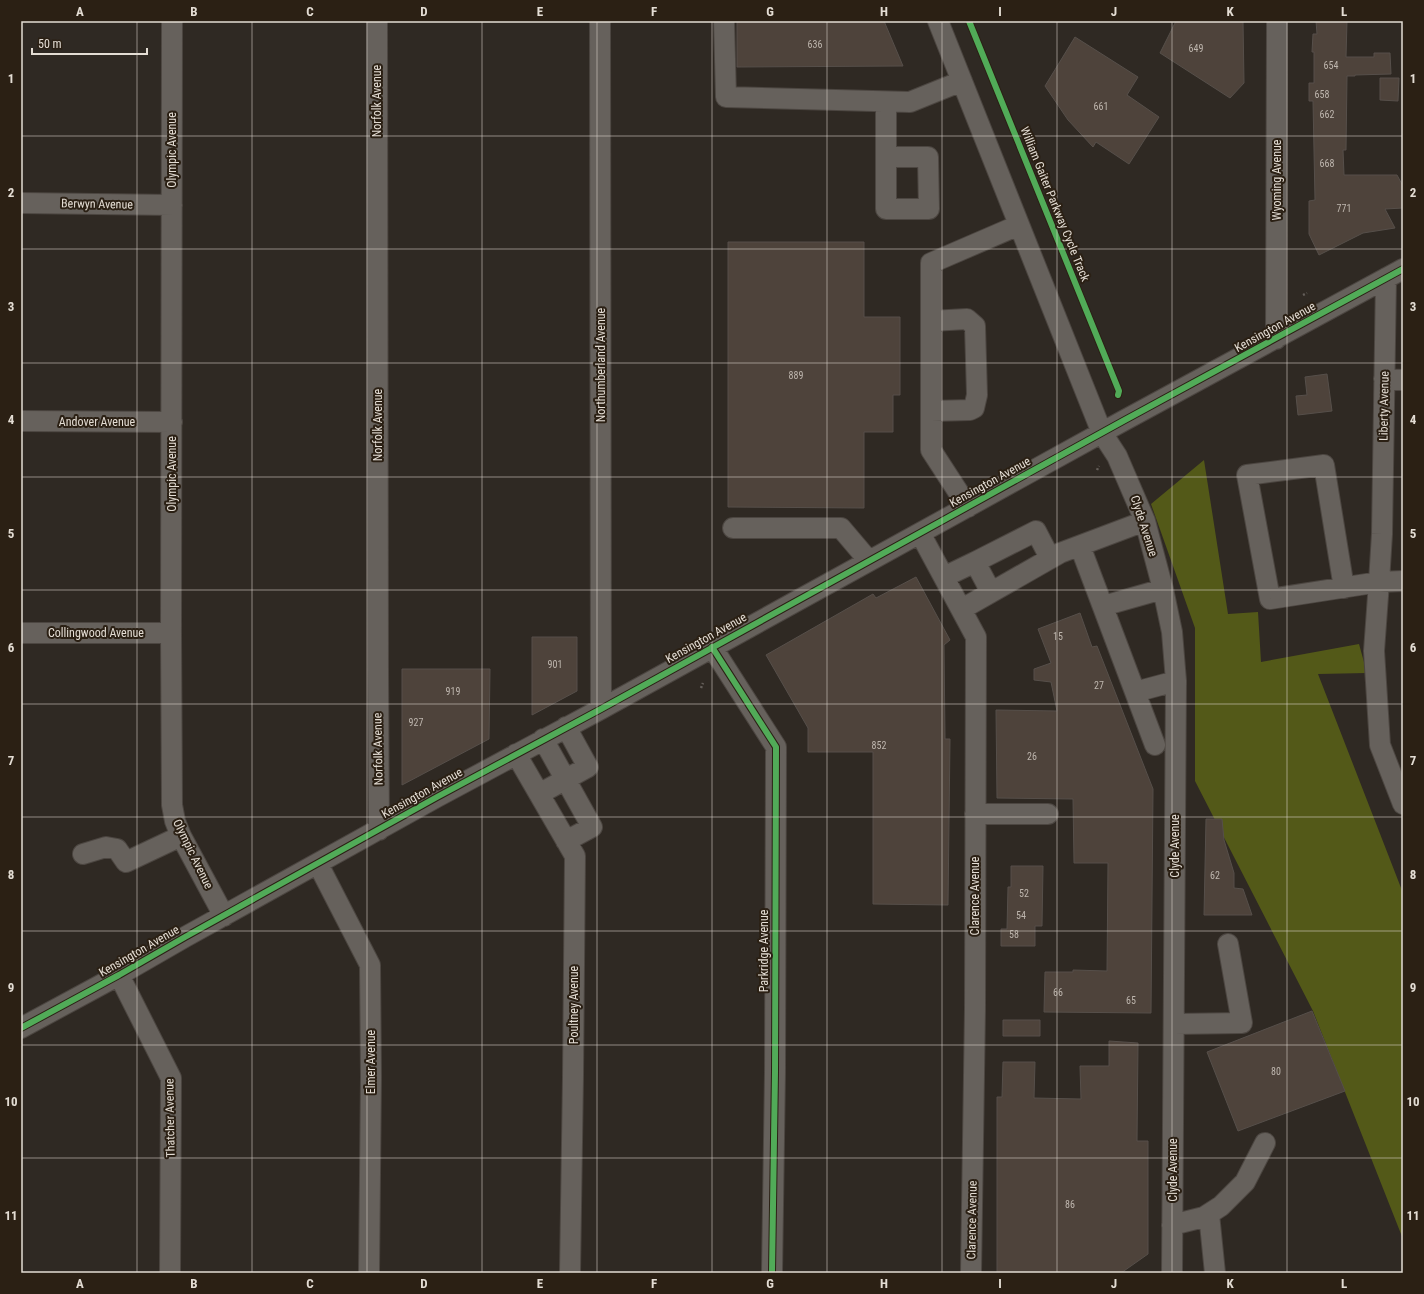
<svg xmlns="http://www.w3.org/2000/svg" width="1424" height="1294" viewBox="0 0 1424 1294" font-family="'Roboto Condensed',sans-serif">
<rect width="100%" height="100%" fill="#2f2923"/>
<path fill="#535918" d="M1204,460l24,154 30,-2 3,50 98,-18 8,29 -49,1 85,219v346l-90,-228 -118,-230v-153l-44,-124z"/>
<path fill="#4e433b" stroke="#564f4a" d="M737,21h147l19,45 -166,1z
M1176,21h67l1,62 -14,15 -70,-45z
M1316,21h31l-1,36h28v-4h16l1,21 -36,1v1h-8l-1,74h-3l1,25h53l6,11v22l-18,1 10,19 -32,5 -44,22 -10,-21v-33l6,-1 -2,-99h-4v-18h5v-31h-2l1,-18h4z
M1075,37l63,40 -11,18 32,22 -30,47 -33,-22 -3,5 -25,-27 -23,-34z
M1380,78h19l-1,23 -18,-1z
M728,242h136v75h36v78h-7v37h-29v76l-136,-1z
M1327,374l5,37 -34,4 -2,-19 11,-1 -2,-18z
M916,577l34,63 -6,5 1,94h5l-2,166 -75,-1v-152h-65v-24l-42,-73 107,-61 3,4z
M1080,613l12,34 5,-1 56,143 -2,224 -107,-1 1,-40h28v-2l34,1 1,-108h-34l-1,-64 -76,-1 -1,-88 61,1 -6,-29 -17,-2v-11l17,-6 -13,-34z
M532,637h45v54l-45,24z
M402,669h88l-1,70 -87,46z
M1206,819h16l2,21 10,33v15l9,1 9,26h-48z
M1011,866h32l-1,60h-7v20h-34v-17h6l1,-42h3z
M1312,1011l33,80 -107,40 -31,-79z
M1003,1020h37v16h-37z
M1109,1041l29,2 -1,98h11v113l-27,19h-124v-176h5l1,-35h32l-1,36 47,1 -1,-33h29z"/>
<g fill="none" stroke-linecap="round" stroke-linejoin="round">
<defs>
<path id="minor" d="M172,21l-1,612 1,172 3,16 6,15 43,80
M377,21l1,649 1,160
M600,21l1,688
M724,21l2,76 184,5 52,-21
M938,21l164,412 15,23 28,65 18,68 9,43 4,49 -4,592
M886,102v107h43l-1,-52h-42
M21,203l151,2
M1386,278l-4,256 -3,48 24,-1
M931,321l36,-2 8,7 2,69 -3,13 -4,2 -39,1
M1276,339l1,-318
M1384,379l19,1
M21,421l151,1
M968,507l-37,-57v-187l88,-38
M733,528h108l28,33
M920,533l56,104 -1,372 -4,264
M1080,546l75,199
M944,577l31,-15
M1344,588l-20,-123 -77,10 23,124 109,-17 -5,69 6,94 23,59
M991,592l-16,-30 61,-31 14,27
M1103,606l60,-17
M962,609l98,-56 85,-32
M21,633h150
M712,647l64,100 -1,325 -3,201
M1135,692l41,-11
M543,739l49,88 -26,14
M516,754l59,102 -2,221 -3,196
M539,794l49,-27 -22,-40
M975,814h73
M83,854l23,-7 11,2 9,13 55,-26
M318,864l52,101 1,112 -2,196
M119,975l52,103 -1,195
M1174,1024l68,-1 -14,-79
M21,1028l98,-53 66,-38 252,-140 164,-88 522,-288 280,-152
M1209,1214l6,59
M1172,1225l32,-8 17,-11 24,-24 20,-39"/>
</defs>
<use href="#minor" stroke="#4c4641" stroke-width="22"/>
<path stroke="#655f5a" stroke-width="2.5" stroke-dasharray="2 2" stroke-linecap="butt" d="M1303,295l4,-2
M1097,470l2,-4
M701,688l2,-5"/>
<use href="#minor" stroke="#66615c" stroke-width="20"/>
<defs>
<path id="cycleway" d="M969,21l150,370 -1,4
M712,647l64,100 -1,325 -3,201
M21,1028l98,-53 66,-38 252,-140 164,-88 522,-288 280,-152"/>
</defs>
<use href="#cycleway" stroke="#2b2014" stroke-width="8"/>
<use href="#cycleway" stroke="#51ab58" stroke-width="6"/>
</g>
<path fill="none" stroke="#e4ddd4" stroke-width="1" stroke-opacity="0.55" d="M137,21v1252M252,21v1252M367,21v1252M482,21v1252M597,21v1252M712,21v1252M827,21v1252M942,21v1252M1057,21v1252M1172,21v1252M1287,21v1252M21,136h1382M21,249h1382M21,363h1382M21,477h1382M21,590h1382M21,704h1382M21,817h1382M21,931h1382M21,1045h1382M21,1158h1382"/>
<g text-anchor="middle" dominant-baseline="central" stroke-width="4" stroke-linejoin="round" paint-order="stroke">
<g font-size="10" fill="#beb6ae">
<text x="815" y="44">636</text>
<text x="1196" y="48">649</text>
<text x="1331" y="65">654</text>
<text x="1322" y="94">658</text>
<text x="1101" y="106">661</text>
<text x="1327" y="114">662</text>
<text x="1327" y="163">668</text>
<text x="1344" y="208">771</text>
<text x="796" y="375">889</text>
<text x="1058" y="636">15</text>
<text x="555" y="664">901</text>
<text x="1099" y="685">27</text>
<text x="453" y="691">919</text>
<text x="416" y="722">927</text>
<text x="879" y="745">852</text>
<text x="1032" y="756">26</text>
<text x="1215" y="875">62</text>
<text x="1024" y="893">52</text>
<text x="1021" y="915">54</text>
<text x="1014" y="934">58</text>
<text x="1058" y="992">66</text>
<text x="1131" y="1000">65</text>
<text x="1276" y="1071">80</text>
<text x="1070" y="1204">86</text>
</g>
<g font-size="12" fill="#e4ddd4" stroke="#2b2014">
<text transform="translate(377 101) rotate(-90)">Norfolk Avenue</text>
<text transform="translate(172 150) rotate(-90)">Olympic Avenue</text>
<text transform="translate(1277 180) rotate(-90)">Wyoming Avenue</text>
<text transform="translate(97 204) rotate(1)">Berwyn Avenue</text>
<text transform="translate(1055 204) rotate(68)">William Gaiter Parkway Cycle Track</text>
<text transform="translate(1275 327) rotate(-29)">Kensington Avenue</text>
<text transform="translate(601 365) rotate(-90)">Northumberland Avenue</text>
<text transform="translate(1384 406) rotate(-89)">Liberty Avenue</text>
<text x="97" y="422">Andover Avenue</text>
<text transform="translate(378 425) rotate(-90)">Norfolk Avenue</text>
<text transform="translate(172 474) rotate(-90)">Olympic Avenue</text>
<text transform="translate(990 482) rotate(-29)">Kensington Avenue</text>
<text transform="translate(1144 526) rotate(72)">Clyde Avenue</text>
<text x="96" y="633">Collingwood Avenue</text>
<text transform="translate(706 638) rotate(-29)">Kensington Avenue</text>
<text transform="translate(378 749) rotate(-91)">Norfolk Avenue</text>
<text transform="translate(422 793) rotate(-29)">Kensington Avenue</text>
<text transform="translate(1175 846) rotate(-90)">Clyde Avenue</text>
<text transform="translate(193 854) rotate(64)">Olympic Avenue</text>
<text transform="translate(975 896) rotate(-90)">Clarence Avenue</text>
<text transform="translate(139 951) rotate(-30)">Kensington Avenue</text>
<text transform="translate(764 951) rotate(-90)">Parkridge Avenue</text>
<text transform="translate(574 1005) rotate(-90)">Poultney Avenue</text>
<text transform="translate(371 1062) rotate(-90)">Elmer Avenue</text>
<text transform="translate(170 1118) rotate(-91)">Thatcher Avenue</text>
<text transform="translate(1173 1170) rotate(-90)">Clyde Avenue</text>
<text transform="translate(972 1220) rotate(-89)">Clarence Avenue</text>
</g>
</g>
<rect width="1424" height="1294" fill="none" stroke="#2b2014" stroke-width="44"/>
<path d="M32 48v6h115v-6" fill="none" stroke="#e4ddd4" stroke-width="2"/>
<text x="38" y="48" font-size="12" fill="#e4ddd4" stroke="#2b2014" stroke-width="3" paint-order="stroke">50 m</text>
<rect x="22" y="22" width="1380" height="1250" fill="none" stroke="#e4ddd4" stroke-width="1.5"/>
<g font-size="13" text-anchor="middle" font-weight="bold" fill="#e4ddd4">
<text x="80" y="16">A</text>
<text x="194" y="16">B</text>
<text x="310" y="16">C</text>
<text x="424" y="16">D</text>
<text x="540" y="16">E</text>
<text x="654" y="16">F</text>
<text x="770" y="16">G</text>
<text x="884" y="16">H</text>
<text x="1000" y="16">I</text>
<text x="1114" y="16">J</text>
<text x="1230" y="16">K</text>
<text x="1344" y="16">L</text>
<text x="11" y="83">1</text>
<text x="1413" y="83">1</text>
<text x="11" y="197">2</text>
<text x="1413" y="197">2</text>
<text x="11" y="311">3</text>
<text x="1413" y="311">3</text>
<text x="11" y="424">4</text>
<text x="1413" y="424">4</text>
<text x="11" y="538">5</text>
<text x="1413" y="538">5</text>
<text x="11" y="652">6</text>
<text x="1413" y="652">6</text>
<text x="11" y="765">7</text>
<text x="1413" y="765">7</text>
<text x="11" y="879">8</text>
<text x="1413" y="879">8</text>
<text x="11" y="992">9</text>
<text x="1413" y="992">9</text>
<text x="11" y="1106">10</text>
<text x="1413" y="1106">10</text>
<text x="11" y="1220">11</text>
<text x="1413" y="1220">11</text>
<text x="80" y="1288">A</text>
<text x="194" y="1288">B</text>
<text x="310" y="1288">C</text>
<text x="424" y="1288">D</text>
<text x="540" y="1288">E</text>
<text x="654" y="1288">F</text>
<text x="770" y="1288">G</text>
<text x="884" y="1288">H</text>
<text x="1000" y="1288">I</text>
<text x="1114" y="1288">J</text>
<text x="1230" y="1288">K</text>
<text x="1344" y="1288">L</text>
</g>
</svg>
